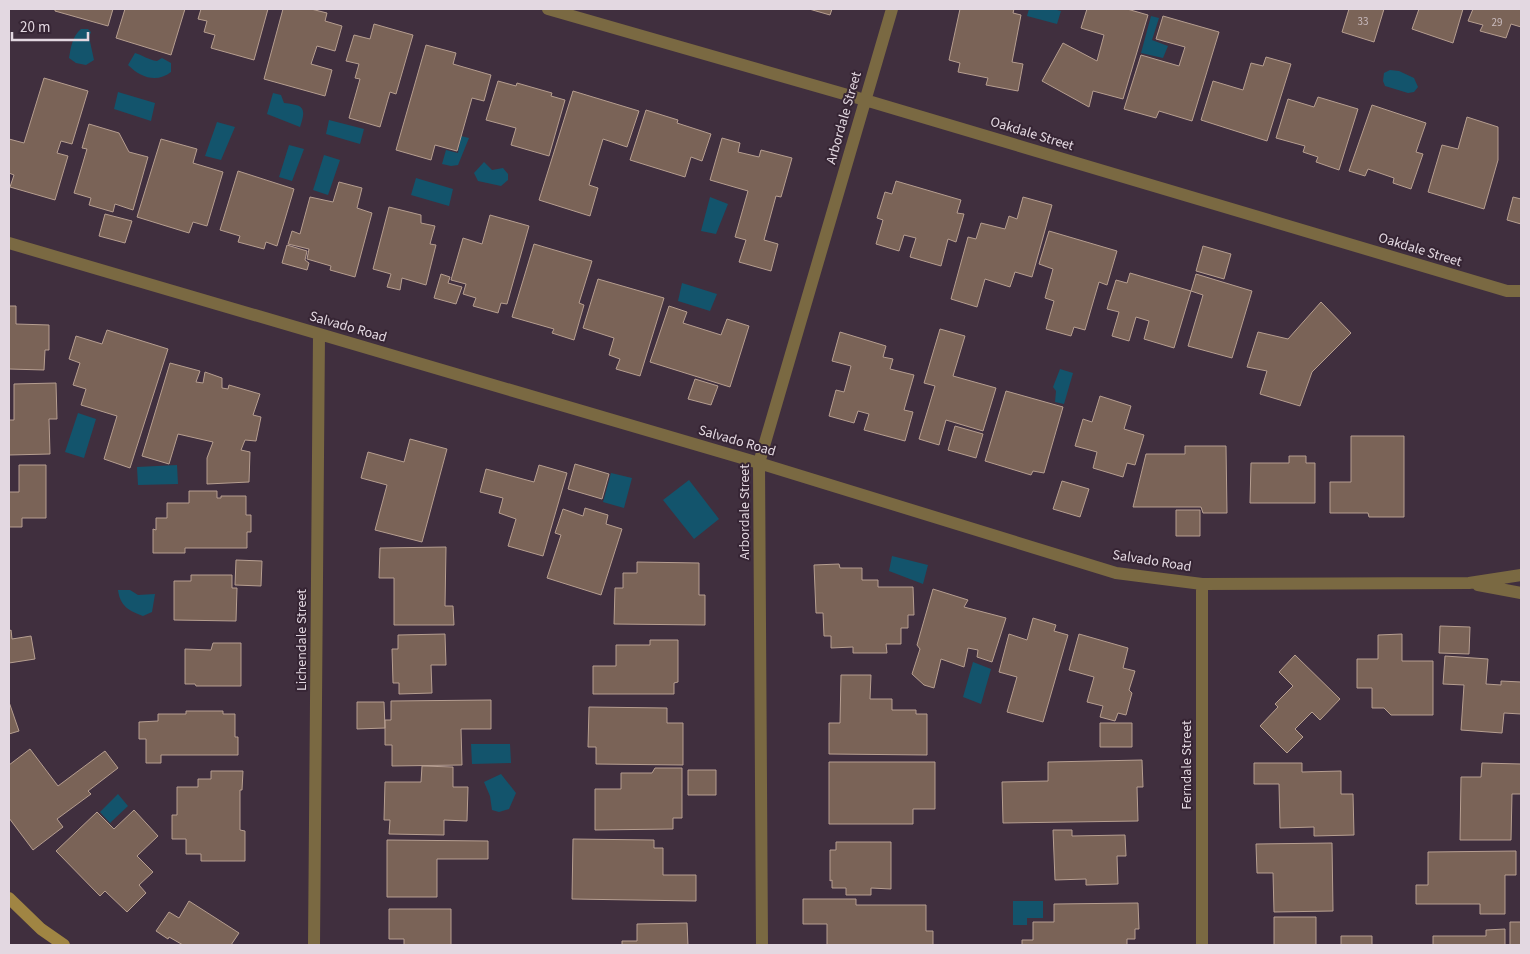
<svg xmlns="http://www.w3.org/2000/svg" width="1530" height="954" viewBox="0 0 1530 954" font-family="'Source Sans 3',sans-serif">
<rect width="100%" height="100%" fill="#402f3e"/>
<path fill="#13546c" d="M1029,9h24l8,2 -4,13 -30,-8z
M1151,16l8,2 -7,22 16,6 -5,12 -22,-5z
M81,29h7l3,3 -2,5 5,23 -8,5 -10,-2 -7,-5c2,-11 3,-21 12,-29z
M135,53c8,2 13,7 22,8l5,-3 9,5v9c-14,11 -30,6 -43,-7z
M1390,70l9,1 15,7 4,9 -4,5 -6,1 -23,-7 -2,-5 1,-8z
M118,92l37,11 -4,18 -37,-12z
M273,93l8,2 3,8c19,2 23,4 16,24l-33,-13z
M329,120l35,9 -4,15 -34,-10z
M217,122l18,5 -14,33 -16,-4z
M461,136l8,2 -11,27 -7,1 -9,-2 4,-14 12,3z
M289,145l15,4 -12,32 -13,-4z
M324,155l16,5 -12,35 -15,-5z
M484,162l8,8 11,-2 5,6v6l-7,6 -23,-5 -4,-8z
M416,178l37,11 -4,17 -38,-11z
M710,197l18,7 -12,30 -15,-3z
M682,283l35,11 -7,17 -32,-10z
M1060,369l13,4 -9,31 -9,-2 1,-11 -3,-4z
M78,413l18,6 -12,39 -19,-6z
M177,465l1,19 -40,1 -1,-18z
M611,473l21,5 -8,30 -21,-6z
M689,480l30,39 -25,20 -31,-39z
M892,556l36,9 -5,19 -34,-13z
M118,590h12l8,5 17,-1 -3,18 -9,4c-14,-5 -23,-10 -25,-26z
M973,662l18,7 -10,35 -18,-7z
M510,744l1,19 -39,1 -1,-20z
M501,774l15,19 -7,16 -10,3 -7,-2 -2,-14 -6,-14z
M118,794l10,12 -18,17 -10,-11z
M1013,901h30v17h-16v7h-14z"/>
<path fill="#7a6357" stroke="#b69e90" d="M55,9h58l-5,17 -53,-15z
M125,9h60l-14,46 -55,-17z
M201,9h67l-14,51 -43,-12 4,-13 -11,-3 3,-11 -9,-2z
M283,9h28l16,4 -2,8 17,5 -7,25 -18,-5 -6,18 21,6 -7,26 -61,-17z
M809,9h23l-2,6z
M960,9h54l-1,4 8,2 -9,47 11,2 -5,27 -32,-6 2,-7 -30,-6 2,-9 -11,-3z
M1087,9h40l21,6 -25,84 -30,-8 -4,16 -47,-26 21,-38 34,18 7,-26 -23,-7z
M1349,9h35l-10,33 -32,-10z
M1419,9h44l-10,34 -41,-14z
M1473,9h48v18l-10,-3 -5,14 -26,-7 3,-6 -15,-4z
M1163,16l56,16 -27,89 -33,-10 -3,7 -32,-9 17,-54 38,11 6,-19 -29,-8z
M374,24l39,11 -17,59 -6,-2 -10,35 -31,-9 11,-39 -5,-1 4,-14 -13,-3 8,-26 16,4z
M426,45l30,8 -3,11 38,11 -7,26 -12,-3 -15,53 -22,-6 -4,15 -35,-10z
M1266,57l25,7 -24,77 -66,-21 12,-39 30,9 8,-27 12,3z
M44,78l44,13 -16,53 -11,-3 -4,12 11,3 -13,44 -45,-13 4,-12 -5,-2v-34l15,4z
M498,81l18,5 1,-3 35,10 -1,3 14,4 -16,56 -38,-11 5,-17 -30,-8z
M573,91l66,20 -12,36 -24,-8 -14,46 9,3 -8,28 -51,-16z
M1318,97l40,12 -19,61 -23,-8 2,-5 -15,-5 2,-6 -29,-8 12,-39 26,8z
M1372,105l54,18 -10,29 7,2 -12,35 -18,-6 1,-5 -26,-9 -3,7 -16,-5z
M646,110l32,10 -1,3 34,11 -9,27 -11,-4 -6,20 -55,-17z
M1467,117l31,10v33l-14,49 -56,-17 14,-47 16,4z
M89,124l30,9 10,19 19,5 -15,53 -18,-6 -2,8 -24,-7 2,-7 -17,-5 13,-44 -5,-1z
M722,138l18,5 -2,9 21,5 2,-7 31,8 -11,39 -5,-1 -12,44 14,4 -7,27 -32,-9 7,-22 -11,-3 13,-46 -38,-11z
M161,139l36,10 -4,14 30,9 -16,54 -14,-4 -4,11 -52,-16z
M238,171l56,18 -17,57 -11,-4 -2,7 -26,-7 2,-6 -20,-6z
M896,181l65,19 -4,13 7,1 -8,28 -8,-3 -7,27 -31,-9 6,-19 -12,-3 -5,16 -23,-7 7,-24 -6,-2 8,-26 7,2z
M339,182l23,6 -5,20 15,5 -17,64 -25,-7 1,-4 -24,-7 2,-10 -21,-5 4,-13 8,3 10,-37 23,5z
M1023,197l29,8 -20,72 -17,-5 -5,15 -25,-8 -8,28 -26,-8 17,-62 8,2 5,-16 24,6 4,-13 8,3z
M1513,197l8,2v25l-14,-4z
M389,207l32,8v8l14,3 -5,18 6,1 -10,40 -24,-7 -2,12 -13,-3 4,-13 -18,-5z
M105,214l27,7 -7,22 -26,-7z
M490,215l39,11 -22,78 -6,-1 -3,10 -25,-7 3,-8 -13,-4 3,-10 -15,-4 12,-42 19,6z
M1049,231l68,20 -10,34 -8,-3 -14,48 -11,-3 -3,9 -25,-7 8,-28 -9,-3 8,-29 -14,-5z
M534,244l58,17 -13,42 5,2 -10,35 -22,-7 2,-4 -42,-12z
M287,245l20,6 -2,9 4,3 -2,7 -25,-7z
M1203,246l28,8 -7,25 -28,-8z
M1130,273l61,18 -17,57 -30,-9 5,-18 -13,-4 -7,24 -17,-5 7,-24 -12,-3 9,-29 11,3z
M441,274l9,3 -2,6 14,4 -6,17 -22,-6z
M1196,274l56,17 -20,67 -44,-12 15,-51 -12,-4z
M598,279l66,19 -24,78 -24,-7 4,-10 -11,-4 5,-17 -31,-10z
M1321,302l30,31 -39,39 -12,34 -40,-12 7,-23 -20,-4 11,-35 30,7z
M9,306h7v18l33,1v25h-4l-1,20 -35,-1z
M669,306l18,6 -4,11 38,12 6,-16 22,7 -19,61 -80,-25z
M940,329l25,7 -12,40 43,12 -13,43 -37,-11 -7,25 -20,-6 16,-53 -11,-3z
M107,330l61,19 -38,119 -26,-9 13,-43 -36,-11 5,-16 -13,-4 7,-22 -11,-4 7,-23 26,8z
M840,332l46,14 -3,11 10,2 -3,10 24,6 -10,35 9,2 -8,29 -41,-11 5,-16 -11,-3 -4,12 -25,-7 7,-26 8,2 7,-26 -19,-5z
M170,363l30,8 -4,11 7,1 2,-11 17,6v10l6,1 1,-4 31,9 -7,21 8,2 -5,24 -11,-1 -4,10 9,2 -1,30 -42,2v-26l6,-16 -35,-8 -9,30 -27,-8z
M695,379l23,7 -7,19 -23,-6z
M56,383l1,36h-8l1,35 -41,1v-35h5v-36z
M1006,391l57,16 -19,66 -11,-2 -2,4 -46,-14z
M1100,396l31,10 -7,23 20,6 -9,30 -8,-2 -4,14 -30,-9 4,-16 -22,-6 8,-27 9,3z
M955,426l28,8 -7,24 -28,-8z
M1351,436h53v81h-35l-1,-4h-38v-31h21z
M410,439l37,10 -25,93 -47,-12 12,-45 -26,-7 7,-26 36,10z
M1185,446h41l1,67h-24l-2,-6h-68l13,-53h39z
M1289,456h17v7h9v40h-65l1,-40h38z
M575,464l34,10 -7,25 -34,-10z
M19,465h27v53h-24v9h-13v-35h10z
M539,465l28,8 -24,83 -35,-10 8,-27 -17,-6 4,-15 -23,-6 6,-23 48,13z
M1062,481l27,8 -9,28 -27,-8z
M189,491h28v7h4v-2h25v19h5v17h-4v16h-62v5h-32v-24l3,1v-12h11v-15h22z
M585,508l23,7 -2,9 16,5 -21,66 -54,-17 14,-43 -6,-2 8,-24 20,7z
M1176,510h24v26h-24z
M446,547l-1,59h8l1,19h-60v-47h-15l1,-30z
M236,560l26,1 -1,25 -26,-1z
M637,562l62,1v32h6v30l-91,-1 1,-36h8v-15h14z
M839,564l1,4h22v12h16v7h35l1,28h-6v13h-7v16h-15l1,9h-34v-6l-22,1v-12h-7l-1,-23h-7l-2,-48z
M191,575h41v13h5l-1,33 -62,-1v-39h17z
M933,589l35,11 -4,7 42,11 -14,44 -15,-5 1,-7 -10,-2 -4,19 -23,-8 -7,29 -10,-3 -12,-11 8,-25 -3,-4z
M1033,618l23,7 -2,6 14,4 -25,87 -36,-10 10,-35 -18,-5 10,-38 18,6z
M1440,626l30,1 -1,27 -30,-1z
M11,630l1,9 19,-3 4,23 -26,4v-32z
M445,634l1,31h-15l1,28 -33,1v-11h-6l-1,-34h6v-14z
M1079,634l49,14 -5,20 12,3 -6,19 3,3 -6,22 -8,-2 -3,8 -15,-4 3,-11 -16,-4 7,-25 -25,-7z
M1402,634v27h31v54h-42l-7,-7h-12v-20h-15v-29h21v-24z
M650,640h28v42l-4,1v11h-81v-28h23v-21h34z
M213,643h28v43h-45l-1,-2h-10v-35l26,1z
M1295,655l45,44 -20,21 -8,-8 -17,17 8,8 -16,16 -27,-27 18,-19 -3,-3 18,-18 -14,-14z
M1445,656l43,3 -2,25 15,1v-4l20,1v32l-17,-1 -2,20 -41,-3 3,-45 -21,-1z
M841,675h30l-1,24h22v11h24v4h11v41l-98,-1v-31h11z
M491,700v29h-30l1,36 -70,1v-21h-7v-25h6v-19z
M9,702l10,29 -10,3z
M357,702h27l1,26 -28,1z
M589,707l78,1v15h16v42l-87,-1v-17h-8z
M186,711h37v3h12v23h3v18h-77v8h-15v-24h-7v-17l19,-1v-7h28z
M1100,723h32v24h-32z
M30,749l28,37 47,-35 13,17 -30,23 3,3 -34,25 6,8 -30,23 -24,-32v-53z
M1142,760l1,27h-6l1,34 -135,2 -1,-41 46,-1v-19z
M829,762h106v47h-22v15h-84z
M1254,763h48v9l39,-1v23h12l1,41 -40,1v-9l-34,1 -1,-44h-25z
M1482,763l39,1v30h-9l-1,46h-51l1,-63h20z
M422,766l31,1v20h15l-1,34 -23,-1v15l-55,-1 1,-14h-6l1,-38h36z
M655,768h27v50h-9v11l-78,1v-41h26v-16h31z
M688,770h28v25h-28z
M211,771h32l-1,19h-2v40l5,1v30h-44v-7h-15v-15h-14v-24h5v-28h21v-8h13z
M134,810l24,26 -21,20 16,16 -14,13 7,8 -19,19 -22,-21 -5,5 -44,-45 41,-39 17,17z
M1053,830h19v6l53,-1 1,21h-9l1,28 -32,1v-6l-31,1z
M573,839l81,1v8h9v27h33v26l-124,-2z
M387,840l101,1v18h-51v38h-50z
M836,842h55v47l-20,-1v7h-25v-7h-14v-8l-2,1v-31h6z
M1332,843l1,68 -59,1 -1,-39h-16l-1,-29z
M1516,851v24h-11v39h-25v-10h-64v-19h12v-33z
M803,899h53v6h70v26h7v14h-106v-21h-24z
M189,901l50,32 -8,12h-48l-14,-8 -1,2 -12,-8 13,-19 10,6z
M1138,903l1,26h-4v10h-8v6h-105v-5h11v-18h21v-18z
M389,909h62v36h-47v-6h-15z
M1274,917h42v28h-42z
M1510,922h11v23h-11z
M687,923l1,22h-66v-4h15v-17z
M1505,929v16h-72v-9h53v-6z
M1341,936h31v9h-31z"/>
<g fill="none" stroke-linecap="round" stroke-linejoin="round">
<path stroke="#7a6942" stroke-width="12" d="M548,9l317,91 642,191h14
M9,243l750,220 357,110 86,11 267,-1 52,-8
M1202,584v361
M1478,585l43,8
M314,945l5,-611
M762,945l-3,-482 133,-454"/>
<path stroke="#a08543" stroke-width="12" d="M9,898l32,31 23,16"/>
</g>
<g text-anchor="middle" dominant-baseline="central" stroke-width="4" stroke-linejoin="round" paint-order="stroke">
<g font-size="11" fill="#c9bbbe">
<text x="1363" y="21">33</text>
<text x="1497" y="22">29</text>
</g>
<g font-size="14" fill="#e3d8e1" stroke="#362534">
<text transform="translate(844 118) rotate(-74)">Arbordale Street</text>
<text transform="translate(1032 134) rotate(17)">Oakdale Street</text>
<text transform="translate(1420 250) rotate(17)">Oakdale Street</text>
<text transform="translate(348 327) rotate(16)">Salvado Road</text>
<text transform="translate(737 441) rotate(16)">Salvado Road</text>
<text transform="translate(745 512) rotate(-90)">Arbordale Street</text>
<text transform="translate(1152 561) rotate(9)">Salvado Road</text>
<text transform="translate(302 640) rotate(-90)">Lichendale Street</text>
<text transform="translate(1187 765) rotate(-90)">Ferndale Street</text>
</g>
</g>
<rect width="1530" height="954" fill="none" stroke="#e3d8e1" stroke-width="20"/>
<path d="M12 32v8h76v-8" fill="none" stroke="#e3d8e1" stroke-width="2.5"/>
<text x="20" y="32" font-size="15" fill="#e3d8e1" stroke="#362534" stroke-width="4" paint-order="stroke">20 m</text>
</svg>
